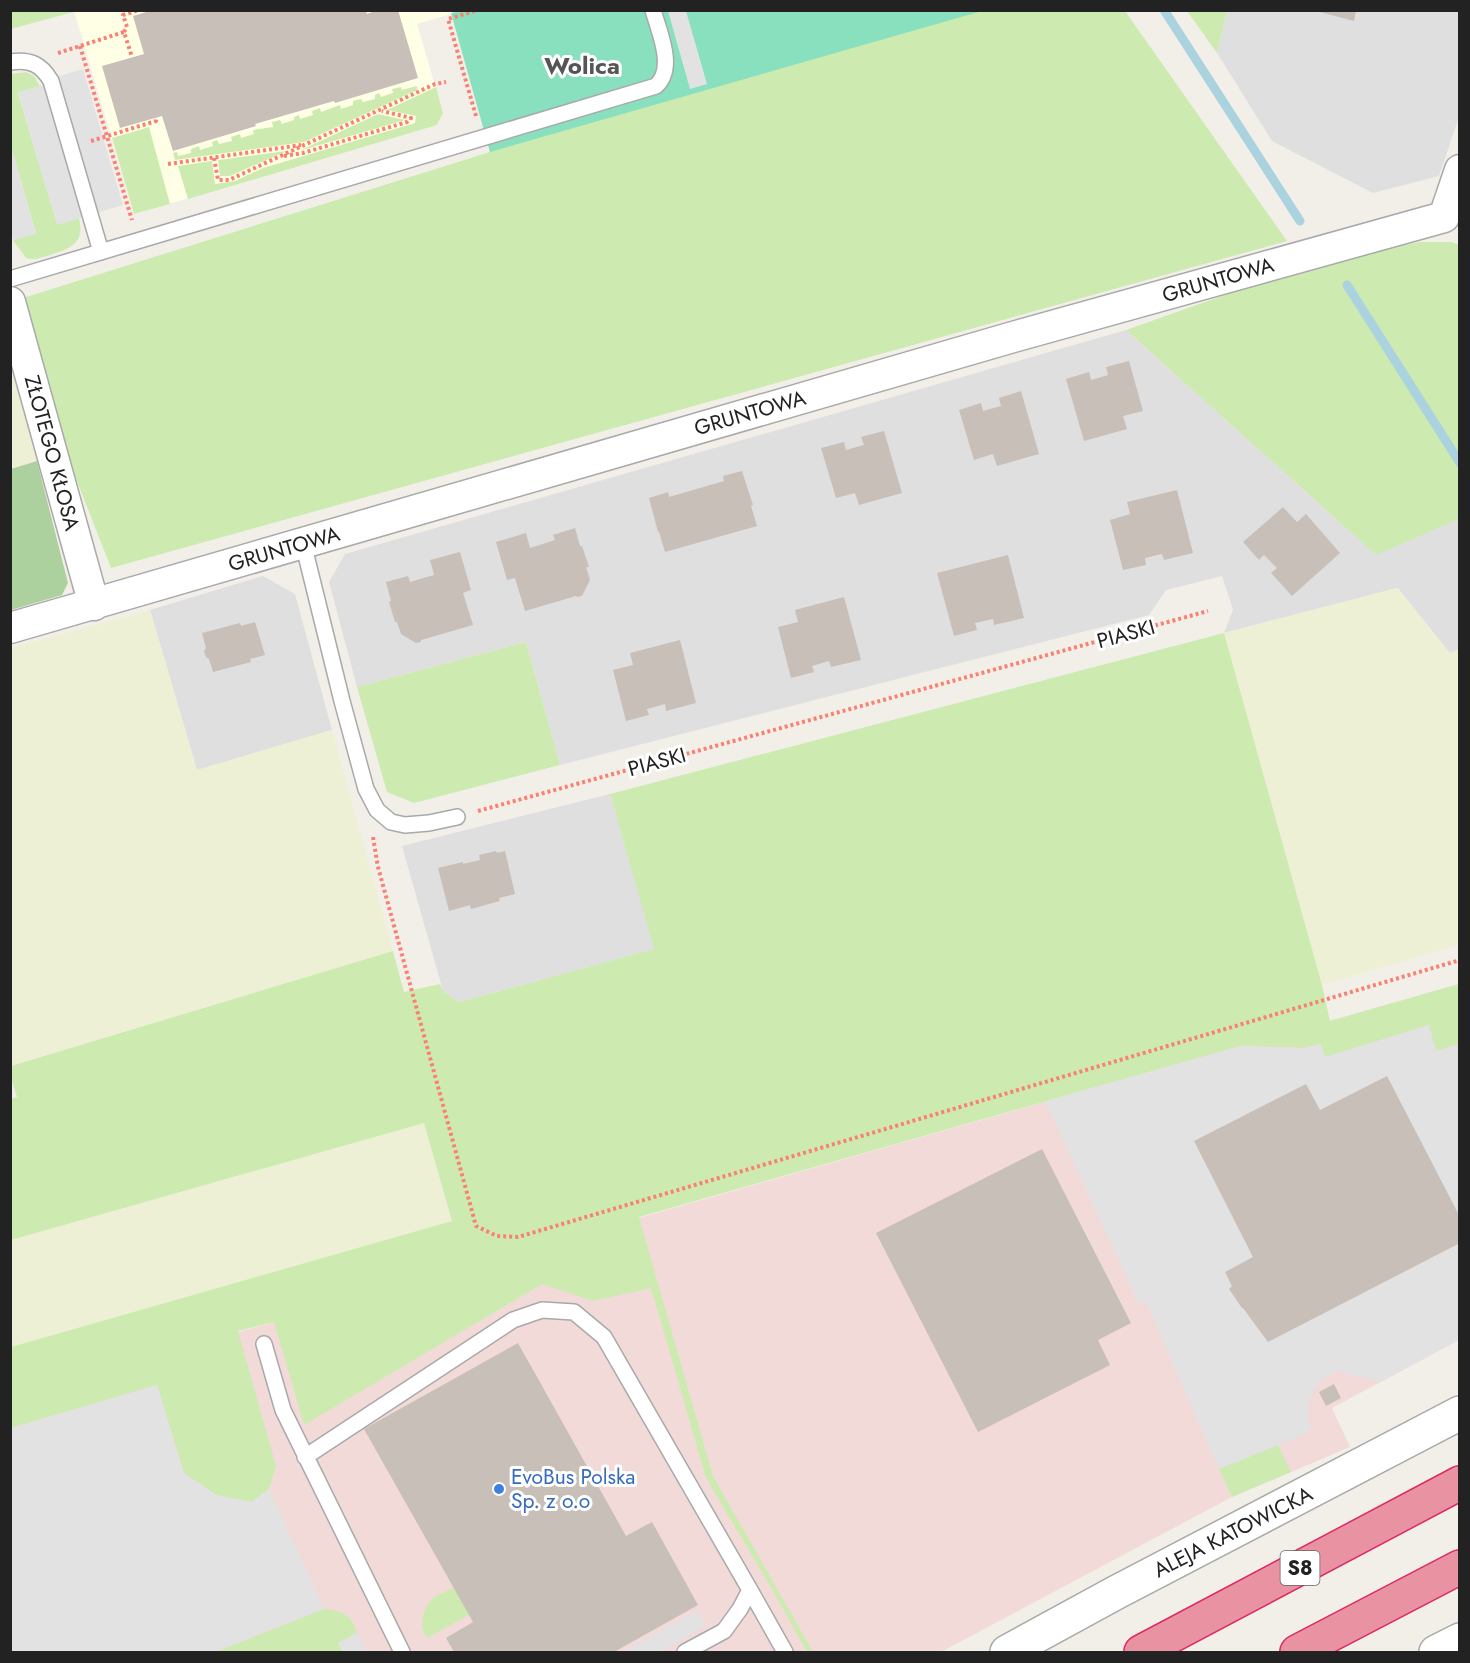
<svg xmlns="http://www.w3.org/2000/svg" width="1470" height="1663" viewBox="0 0 1470 1663" font-family="Jost,sans-serif">
<rect width="100%" height="100%" fill="#f2efe9"/>
<path fill="#e0dfdf" d="M1227,11h232v106l-20,59 -66,17 -101,-52 -55,-88z
M1126,330l249,224 84,-35v130l-9,5 -53,-66 -173,45 9,-23 -11,-34 -56,14 -17,25 -589,150 -34,-123 -169,45 -28,-105 16,-28z
M263,576l32,18 37,136 -135,40 -47,-160z
M610,794l45,155 -196,53 -16,-11 -41,-145z"/>
<path fill="#f2dad9" d="M1459,984v356l-127,68 18,39 -118,50 -291,155h-930v-255z"/>
<path fill="#ffffe5" d="M77,10l384,1 -44,13 26,89 -6,12 -303,89 -60,-203z"/>
<path fill="#eef0d5" d="M10,353l27,108 -26,8h-1z
M1398,588l52,65 9,-4v296l-137,40 -98,-352z
M150,610l47,160 135,-40 61,221 -382,115v-418z
M424,1123l28,98 -441,126v-107z"/>
<path fill="#cdebb0" d="M11,10h66v1l-66,18z
M686,10l439,1 162,230 -1176,327 -47,-120 -41,-150 467,-146 -1,-5z
M1187,11h40l-10,42z
M26,72l8,4 6,10 -22,7 39,131 22,-6c6,26 -8,30 -29,37 -8,2 -15,6 -24,3l-13,-18 23,-7 -25,-86 -1,-73z
M417,86v4l-113,52 -129,18 -2,-7 4,-1 1,4 13,-3v-4l8,-3 1,4 13,-4 -1,-4 5,-2 2,4 13,-3 -1,-4 9,-3 1,4 13,-4 -1,-4 20,-3 -1,-5 8,-2 2,4 12,-4v-3l5,-2 1,4 13,-4 -1,-4 8,-3 1,4 19,-7 1,4 12,-4v-4l8,-2 2,3 12,-3v-4l4,-2 2,4 12,-4 -1,-4 9,-2 1,3z
M436,87l7,26 -6,12 -249,74 -10,-33 34,-5 3,23 20,-3 28,-13 152,-45 1,-7 -29,-6z
M378,114l27,6 -106,31z
M149,127l21,77 -36,10 -22,-76z
M287,151l-57,25h-10l-2,-16z
M1420,242h32l7,3v274l-83,36 -250,-225 189,-67z
M1224,633l98,352 8,36 129,-37v60l-23,7 -8,-26 -103,33 -5,-14 -16,4 -63,-2 -602,171 74,259 100,176h-6l-34,-61 -67,-113 -55,-190 -58,13 -51,-17 -238,141 -30,-103 -36,9 38,135 -7,23 -18,13 -35,-7 -32,-22 -27,-88 -146,43v-81l441,-126 -28,-98 -413,117 -1,-141 7,-2 -6,-19v-12l382,-115 11,41 36,-8 3,7 16,11 195,-53 -44,-155z
M526,642l34,123 -146,38 -27,-11 -30,-105z
M1278,1445l13,27 -59,25 -13,-28z
M455,1587l16,27 -44,24 -5,-10 1,-13 4,-10 7,-8z
M324,1609c16,1 29,6 33,24l-19,10 5,9h-128z"/>
<path fill="#add19e" d="M37,461l31,122 -6,12 -51,15v-141z"/>
<path fill="#88e0be" d="M461,10l521,1 -492,141 -39,-139z"/>
<path fill="#e2e2e2" d="M668,11h18l21,73 -17,5z
M83,69l40,136 -66,20 -39,-133 22,-6 20,-10z
M11,147l25,87 -23,6 -3,-10z
M1429,1025l7,26 23,-7v296l-78,42 -45,-11 -12,7 -8,9 -7,14 -2,15 3,15 -15,7 -76,31 -73,-167 -7,2 -94,-203 196,-55 63,2 17,-4 4,13z
M157,1385l27,88 32,22 35,7 18,-13 55,120 -109,43h-204v-224z
M697,1611l9,14 -46,27h-37z
M357,1633l9,19h-23l-5,-9z"/>
<g fill="none" stroke-linecap="round" stroke-linejoin="round">
<path stroke="#aad3df" stroke-width="9" d="M1164,10l136,211
M1347,285l113,178"/>
</g>
<path fill="#c7bfb8" d="M153,10h213l1,4 10,-4h21l20,68 -83,25 -1,-2 -79,23 1,2 -83,25 -11,-35 -42,12 -18,-62 42,-12 -11,-38z
M1312,10h44l-2,11z
M1129,361l14,50 -20,5 4,13 -43,12 -18,-62 23,-7 2,8 17,-5 -2,-8z
M1021,391l18,63 -42,12 -4,-12 -19,6 -15,-50 22,-7 2,8 18,-5 -2,-8z
M884,431l18,62 -43,12 -4,-12 -19,5 -15,-50 23,-6 2,8 18,-5 -3,-8z
M742,471l11,34 -2,1 6,20 -92,26 -6,-20h-1l-9,-34 19,-6 1,5 55,-16 -1,-5z
M1177,490l16,63 -29,7 -2,-6 -17,4 1,7 -23,5 -13,-50 20,-6 -3,-12z
M1283,507l14,15 9,-8 34,39 -48,43 -21,-23 6,-5 -13,-13 -5,5 -16,-18z
M575,528l5,18h2l7,21h-3l4,13 -8,16 -5,1 -1,-1 -51,15 -10,-33 -8,2 -11,-38 30,-9 4,15 25,-8 -2,-5z
M460,552l11,38 -8,3 10,32 -52,15v2l-5,1 -15,-9 -4,-12h-2l-6,-20 2,-1 -5,-19 22,-6 2,6 24,-7 -4,-15z
M1008,555l16,63 -30,7 -1,-6 -18,4 2,7 -23,6 -17,-63z
M844,597l17,63 -30,7 -2,-6 -17,5 2,6 -23,6 -13,-51 20,-5 -3,-12z
M255,622l10,33 -15,4 1,3 -38,10 -4,-13 -3,-2 -2,-6 2,-3 -4,-15 38,-10 1,3z
M680,640l16,63 -30,8 -1,-7 -18,5 2,6 -23,6 -13,-51 20,-5 -3,-12z
M496,851l1,2 8,-2 10,43 -16,4 1,3 -29,8 -1,-4 -21,6 -11,-43 25,-6v2l17,-4 -1,-5z
M1387,1076l73,141v26l-192,99 -25,-34h-1l-13,-19 3,-3 -7,-14 28,-15 -59,-116 112,-57 14,26z
M1042,1149l89,174 -33,17 12,25 -132,67 -102,-199z
M518,1343l108,193 26,-14 46,83 -84,47h-160l-8,-14 27,-16 -109,-193z
M1334,1384l7,14 -15,8 -7,-14z"/>
<g fill="none" stroke-linecap="round" stroke-linejoin="round">
<defs>
<path id="service" d="M10,62c20,-3 31,2 41,19l50,171
M10,279l646,-193c20,-18 3,-54 -3,-76
M303,543l39,158 24,88 11,21 14,12 14,3 24,-2 28,-6
M264,1344l19,66 119,242
M305,1457l208,-137 29,-10 32,2 30,25 146,253 -10,19 -16,22 -39,21
M750,1590l35,62"/>
<path id="minor" d="M10,302l84,303
M10,628l1003,-291 431,-120 16,-47"/>
<path id="tertiary" d="M1007,1652l110,-60 343,-179
M1436,1652l24,-12"/>
<path id="motorway" d="M1141,1652l319,-169
M1297,1652l163,-85"/>
</defs>
<use href="#service" stroke="#a9a9a9" stroke-width="18"/>
<use href="#minor" stroke="#a9a9a9" stroke-width="33"/>
<use href="#tertiary" stroke="#a9a9a9" stroke-width="36"/>
<use href="#motorway" stroke="#dc2a67" stroke-width="36"/>
<path stroke="#fa8072" stroke-width="4" stroke-dasharray="3 3" stroke-linecap="butt" d="M124,32l3,-5 -4,-12 16,-5
M80,46l52,174
M58,53l66,-21 8,25
M476,116l-28,-97 30,-9
M91,141l65,-20 -1,-3
M284,156l19,-3 104,-31 4,-4 -29,-7
M214,158l4,22h11l206,-96 11,-2
M168,164l133,-19
M478,811l730,-200
M373,837l5,30 98,359 21,10 21,1 942,-277"/>
<use href="#service" stroke="#fff" stroke-width="15"/>
<use href="#minor" stroke="#fff" stroke-width="30"/>
<use href="#tertiary" stroke="#fff" stroke-width="33"/>
<use href="#motorway" stroke="#e892a2" stroke-width="33"/>
</g>
<circle fill="#3f7fe0" stroke="#fff" stroke-width="2" cx="499" cy="1489" r="6"/>
<g text-anchor="middle" dominant-baseline="central" stroke-width="6" stroke-linejoin="round" paint-order="stroke">
<rect fill="#fff" stroke="#646464" stroke-width="1.5" x="1280.5" y="1551" width="39" height="34" rx="4.5"/>
<g font-size="20" font-weight="bold" fill="#222">
<text x="1300" y="1568">S8</text>
</g>
<g font-size="21" fill="#222" stroke="#fff">
<text transform="translate(1218 280) rotate(-16)">GRUNTOWA</text>
<text transform="translate(750 413) rotate(-16)">GRUNTOWA</text>
<text transform="translate(52 453) rotate(75)">ZŁOTEGO KŁOSA</text>
<text transform="translate(284 549) rotate(-16)">GRUNTOWA</text>
<text transform="translate(1126 634) rotate(-15)">PIASKI</text>
<text transform="translate(657 762) rotate(-15)">PIASKI</text>
<text transform="translate(1233 1532) rotate(-27)">ALEJA KATOWICKA</text>
</g>
<g font-size="21" fill="#366cbe" stroke="#fff" text-anchor="start">
<text x="511" y="1477">EvoBus Polska<tspan x="511" dy="24">Sp. z o.o</tspan></text>
</g>
<g font-size="24" font-weight="bold" fill="#555" stroke="#fff">
<text x="582" y="65">Wolica</text>
</g>
</g>
<rect width="1470" height="1663" fill="none" stroke="#222222" stroke-width="24"/>
</svg>
